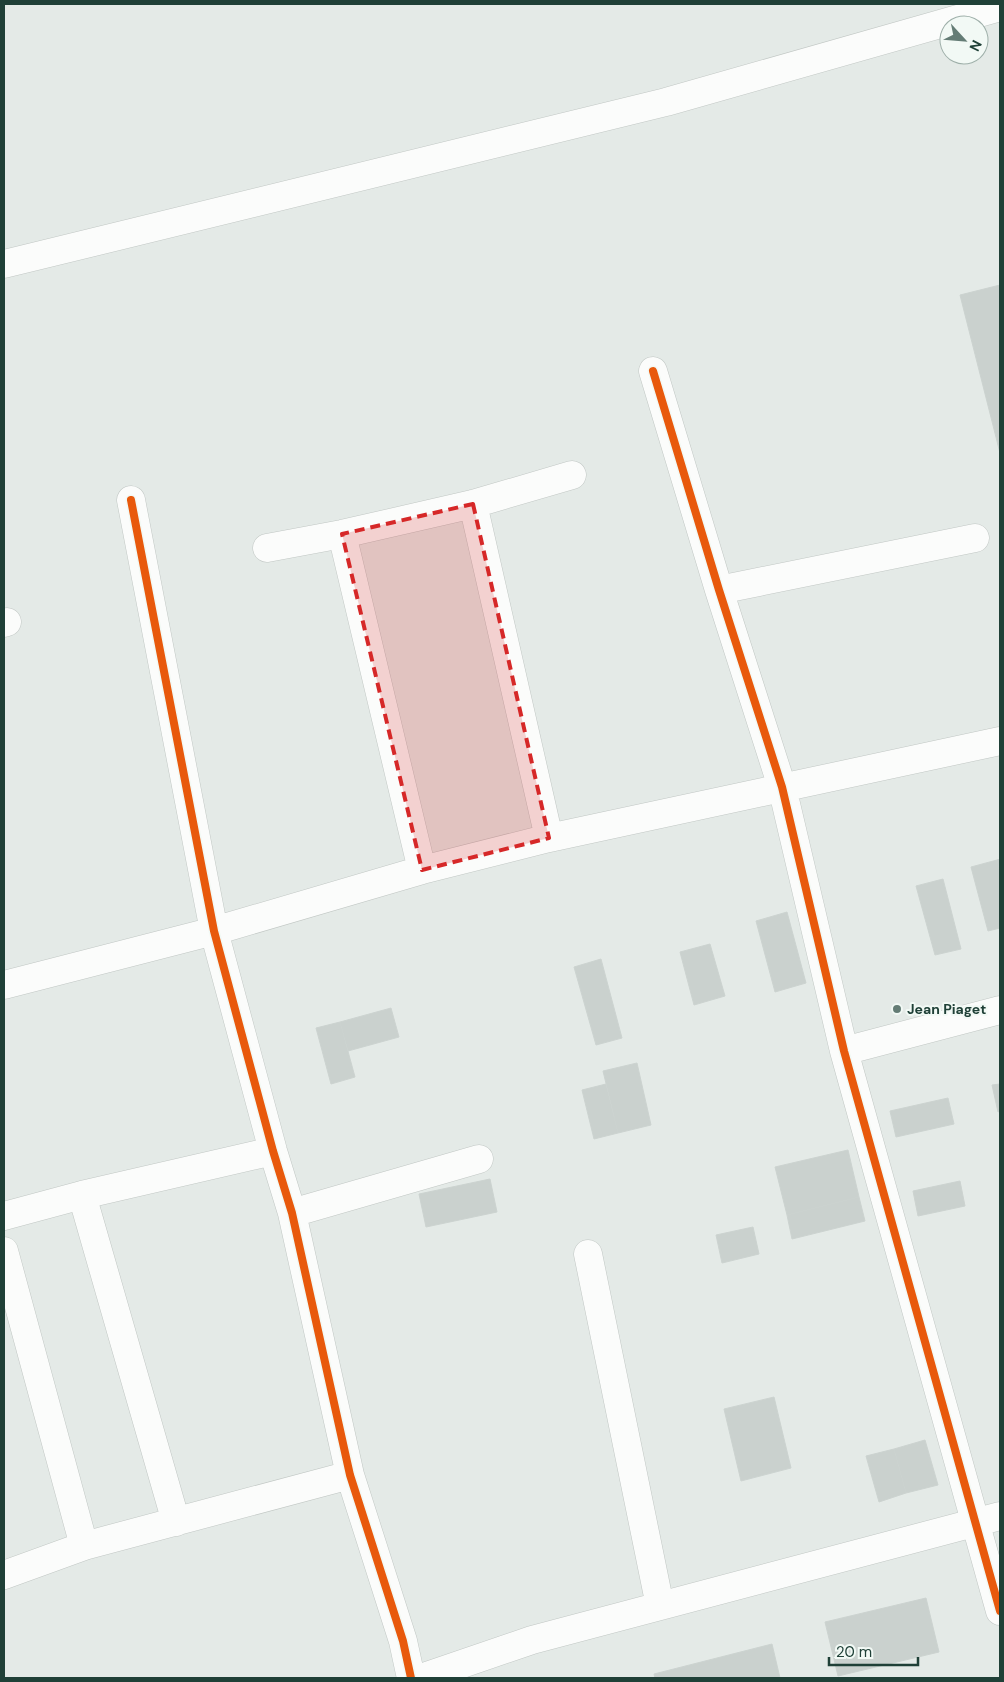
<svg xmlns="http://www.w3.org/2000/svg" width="1004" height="1682" viewBox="0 0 1004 1682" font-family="'DM Sans',sans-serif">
<rect width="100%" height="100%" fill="#e4eae7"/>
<path fill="#cad1ce" stroke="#ccd3d0" d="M1000,285v168l-40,-158z
M1000,859v14l-3,-13z
M997,860l3,13v55l-12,3 -17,-64z
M943,879l18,70 -26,6 -19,-69z
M787,912l19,71 -31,9 -19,-71z
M710,944l15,52 -31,9 -14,-53z
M601,959l21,79 -26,7 -22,-78z
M391,1008l8,29 -51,14 -8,-29z
M340,1022l15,55 -24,7 -15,-56z
M637,1063l14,62 -33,8 -15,-62z
M606,1084l12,49 -24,6 -12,-49z
M1000,1084v27l-2,1 -6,-27z
M948,1098l6,26 -58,13 -6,-26z
M848,1150l11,47 -72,18 -12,-48z
M490,1179l7,33 -71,15 -7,-33z
M960,1181l5,25 -47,10 -5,-25z
M859,1197l6,24 -73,18 -5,-24z
M753,1227l6,27 -37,9 -6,-28z
M774,1397l17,71 -50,13 -17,-72z
M925,1440l13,45 -32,8 -12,-44z
M894,1449l12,44 -27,9 -13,-46z
M926,1598l13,54 -101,24 -13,-54z
M772,1644l8,34h-125l-1,-4z"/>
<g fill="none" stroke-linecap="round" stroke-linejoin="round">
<defs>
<path id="street" d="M4,264l662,-162 334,-95
M653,371l66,219 63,197 62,264 156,560
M131,500l83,431 59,220 19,62 58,262 53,166 8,37
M473,504l76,334
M342,534l80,336
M267,548l75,-14 131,-30 99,-29
M719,590l256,-52
M4,623l3,-1
M4,985l210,-54 208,-61 127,-32 451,-97
M844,1051l156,-41
M82,1195l94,327
M292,1213l187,-54
M4,1216l78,-21 191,-44
M4,1251l80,295
M588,1254l72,352
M4,1575l80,-29 266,-71
M421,1678l111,-38 468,-124"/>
</defs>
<use href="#street" stroke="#c1c7c4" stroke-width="29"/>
<use href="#street" stroke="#fbfcfb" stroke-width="28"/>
<defs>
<path id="cycleway" d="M653,371l66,219 63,197 62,264 156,560
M131,500l83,431 59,220 19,62 58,262 53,166 8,37"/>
</defs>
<use href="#cycleway" stroke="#f2f9f5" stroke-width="11"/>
<use href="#cycleway" stroke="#e8590c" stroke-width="8"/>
</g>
<path fill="#d62828" fill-opacity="0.2" stroke="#d62828" stroke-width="4" stroke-dasharray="10 6" stroke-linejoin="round" d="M473,504l76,334 -127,32 -80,-336z"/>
<circle fill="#647c75" stroke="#f2f9f5" stroke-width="2" cx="897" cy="1009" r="5"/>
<g text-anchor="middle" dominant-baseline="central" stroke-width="4" stroke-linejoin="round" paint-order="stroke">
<g font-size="14" font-weight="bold" fill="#1f4037" stroke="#f2f9f5" text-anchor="start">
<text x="907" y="1009">Jean Piaget</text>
</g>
</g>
<rect width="1004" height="1682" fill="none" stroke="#1f4037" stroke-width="10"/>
<g transform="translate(964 40) rotate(116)"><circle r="24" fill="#f2f9f5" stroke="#9eafa9"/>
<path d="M0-4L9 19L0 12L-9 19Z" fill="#647c75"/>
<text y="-8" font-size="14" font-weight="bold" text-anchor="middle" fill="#1f4037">N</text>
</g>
<path d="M829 1657v8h89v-8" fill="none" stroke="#1f4037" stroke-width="2.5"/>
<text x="836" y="1657" font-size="15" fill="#1f4037" stroke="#f2f9f5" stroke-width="4" paint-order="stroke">20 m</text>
</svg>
